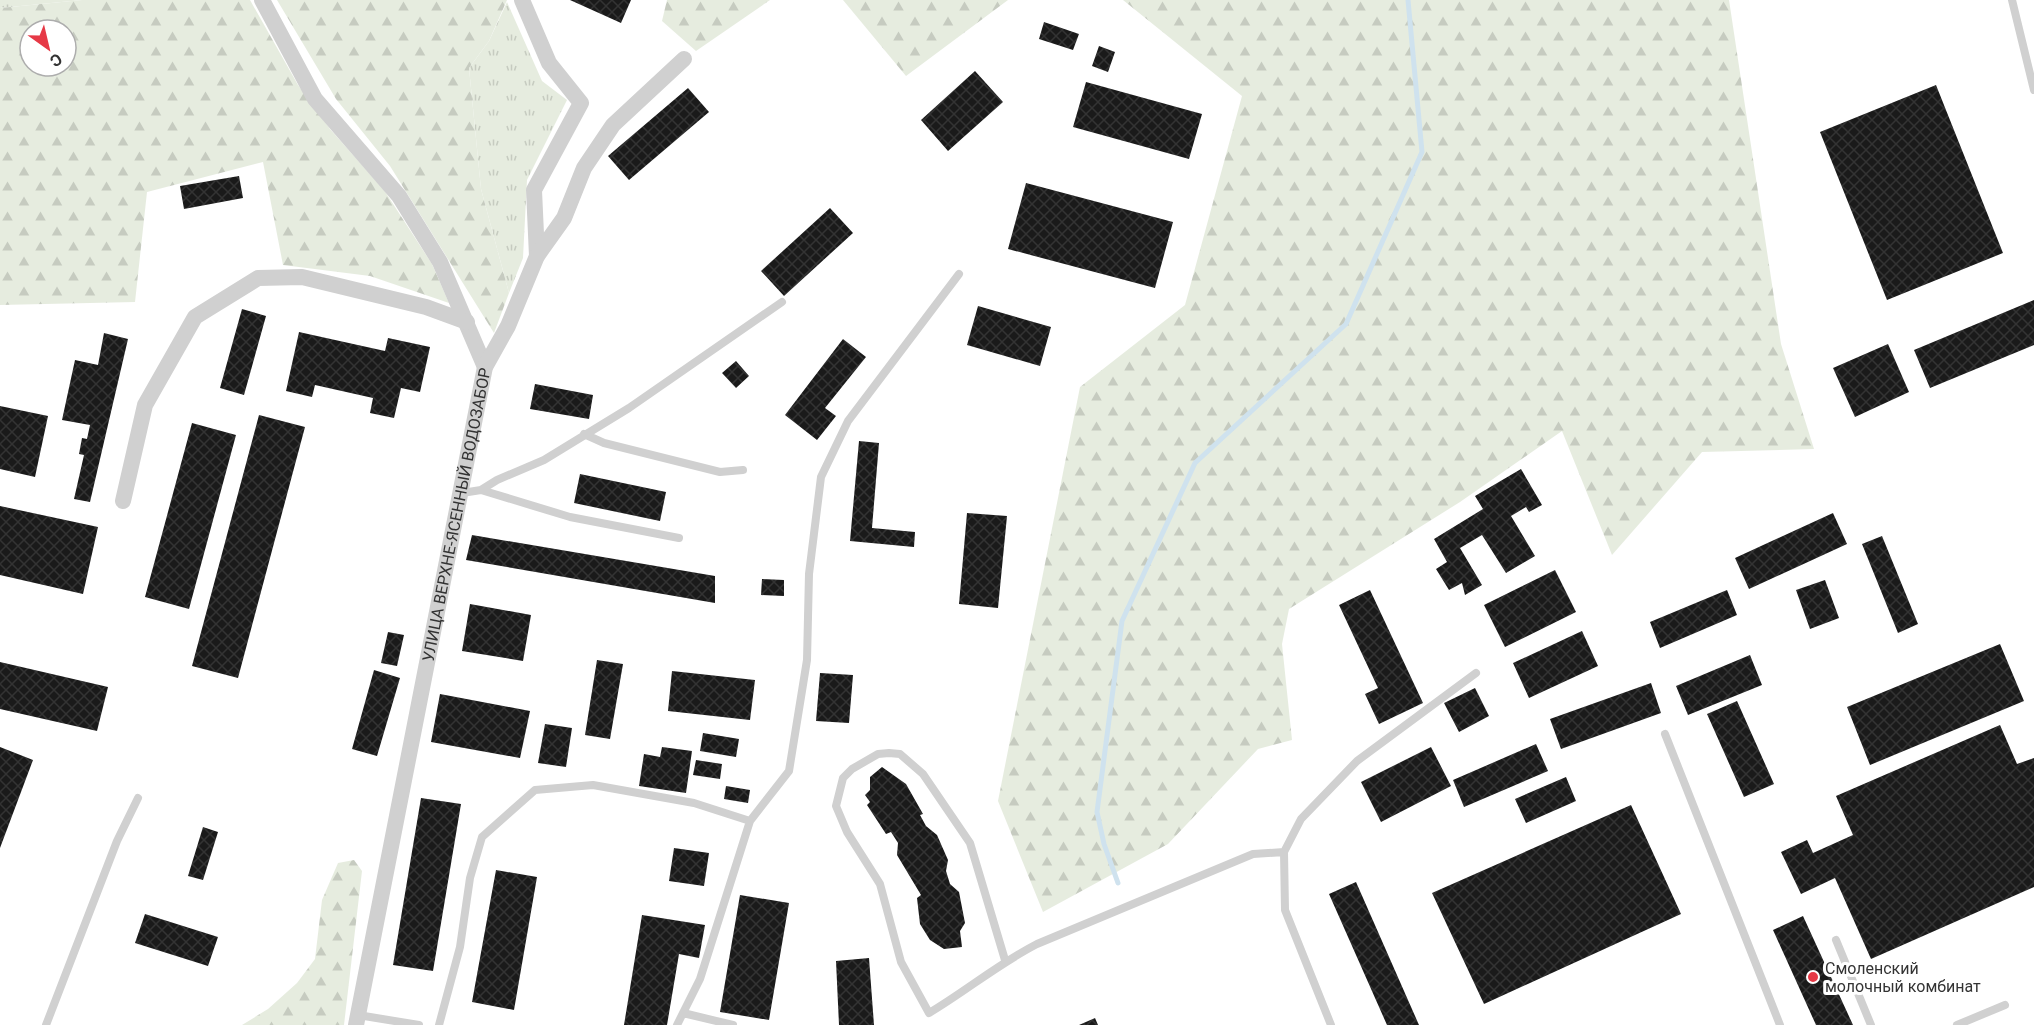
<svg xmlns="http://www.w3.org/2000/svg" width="2034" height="1025" viewBox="0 0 2034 1025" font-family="Roboto,sans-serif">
<defs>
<pattern id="grass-tufts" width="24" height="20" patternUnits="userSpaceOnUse" patternTransform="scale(1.5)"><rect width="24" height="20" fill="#e6ecdf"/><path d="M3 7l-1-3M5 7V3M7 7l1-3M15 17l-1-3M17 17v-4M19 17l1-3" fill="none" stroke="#c6cbc0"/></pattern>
<pattern id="forest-firs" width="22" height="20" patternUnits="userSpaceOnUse" patternTransform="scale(1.5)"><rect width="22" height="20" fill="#e6ecdf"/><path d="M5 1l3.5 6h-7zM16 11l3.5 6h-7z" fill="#c6cbc0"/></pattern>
<pattern id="building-cross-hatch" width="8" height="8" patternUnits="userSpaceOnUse" patternTransform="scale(1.5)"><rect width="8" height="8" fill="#1a1a1a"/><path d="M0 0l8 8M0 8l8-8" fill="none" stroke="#333"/></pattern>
</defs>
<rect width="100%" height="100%" fill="#fff"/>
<path fill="url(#grass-tufts)" d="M0,0h82l-82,8z
M507,2l35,79 25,19 -40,80 -4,78 -14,35 -28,-104 -12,-121 20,-27z"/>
<path fill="url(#forest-firs)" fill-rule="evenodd" d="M82,0h168l48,85 32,44 54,61 48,74 17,39 -79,-27 -87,-11 -20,-103 -116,30 -12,110 -135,3v-297zM30,30h36v36h-36z
M277,0h230l-18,41 -20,27 12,121 28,104 -15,40 -104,-167 -54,-67z
M667,0h103l-74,51 -34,-30z
M843,0h165l-102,76z
M1123,0h606l52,344 33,105 -112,3 -90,103 -50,-124 -102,71 -171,107 -7,35 10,96 -34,9 -90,95 -125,68 -45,-111 82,-414 105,-82 57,-209z
M354,860l8,11 -18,154h-102l26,-16 29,-26 18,-24 7,-59 16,-37z"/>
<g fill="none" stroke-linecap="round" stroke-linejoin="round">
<path stroke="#cfe2ee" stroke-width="5" d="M1118,883l-14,-39 -7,-32 25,-191 73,-158 151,-139 76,-172 -14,-152"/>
</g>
<path fill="url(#building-cross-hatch)" d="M570,0h61l-10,23z
M1044,22l35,12 -6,16 -34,-11z
M1099,46l16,6 -7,20 -16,-6z
M975,71l28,31 -55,49 -27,-31z
M1086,82l116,32 -13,45 -116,-32z
M1936,85l67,168 -116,47 -67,-168z
M688,88l21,24 -80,68 -21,-24z
M239,176l4,22 -59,11 -4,-23z
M1026,183l147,39 -18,66 -147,-39z
M830,208l23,25 -69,63 -23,-25z
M2034,300v45l-104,43 -16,-38z
M978,306l73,21 -11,39 -73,-21z
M242,309l24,7 -22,79 -24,-7z
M299,332l86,19 3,-13 42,9 -10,45 -19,-4 -7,30 -24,-5 3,-15 -58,-13 -3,12 -26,-6z
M104,333l24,6 -38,163 -16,-3 10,-44 -5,-1 3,-16 5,1 3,-14 -28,-5 13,-60 23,5z
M843,339l23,18 -41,51 11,8 -19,24 -32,-25z
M1888,344l21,48 -54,25 -22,-49z
M736,361l13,15 -13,12 -14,-15z
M535,384l58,11 -4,24 -59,-10z
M0,406l48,10 -13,61 -35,-8z
M259,415l46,12 -67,251 -46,-12z
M192,423l44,12 -47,174 -44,-12z
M859,441l20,2 -7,85 43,4 -1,15 -64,-6z
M1521,469l21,36 -13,7 -3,-5 -15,9 24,40 -29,17 -24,-38 -22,13 22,37 -17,10 -3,-12 -13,7 -13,-21 11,-7 -13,-23 49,-30 -8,-13z
M580,474l86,18 -6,29 -86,-18z
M0,506l98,21 -15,67 -83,-19z
M967,513l40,3 -9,92 -39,-4z
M1833,513l14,31 -98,45 -14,-31z
M472,535l243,41v27l-249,-43z
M1882,536l36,88 -20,9 -36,-89z
M1555,570l21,42 -71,35 -21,-42z
M762,579l22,1v16l-23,-1z
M1825,580l14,38 -29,11 -14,-39z
M1370,590l53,113 -44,21 -14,-30 13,-6 -39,-83z
M1727,590l10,25 -77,33 -10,-26z
M470,604l61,11 -8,46 -61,-10z
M1582,631l16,35 -69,32 -16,-35z
M388,632l16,3 -7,31 -16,-3z
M2000,644l24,57 -154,64 -23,-58z
M1750,655l12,30 -74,30 -12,-29z
M597,660l26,4 -13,75 -25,-4z
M0,662l108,25 -11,44 -97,-22z
M374,670l26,8 -23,78 -25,-7z
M672,671l83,9 -5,40 -82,-9z
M820,673l33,2 -4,48 -33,-2z
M1651,683l10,30 -100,36 -11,-30z
M1475,688l14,28 -30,16 -15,-29z
M440,694l90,17 -10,47 -89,-16z
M1737,701l37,83 -30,13 -37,-83z
M545,724l27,4 -6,39 -28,-4z
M2000,725l17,39 17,-6v129l-163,72 -36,-81 -34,16 -20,-42 26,-12 6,13 40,-18 -17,-39z
M703,733l36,6 -3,18 -36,-6z
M1536,744l12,27 -84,36 -11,-27z
M0,747l33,13 -33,88z
M662,747l30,4 -6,42 -47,-7 5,-32 16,3z
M1431,747l20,39 -70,36 -20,-40z
M696,760l26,4 -2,15 -27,-4z
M882,767l24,17 17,30 -3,1 6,11 11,9 11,25 -2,11 4,13 9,8 6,31 -5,8 2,16 -18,2 -14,-9 -10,-16 -3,-26 4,-3 -24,-40 1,-12 -7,-11 -5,2 -19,-29 3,-3 -5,-7 5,-5v-13z
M1566,777l10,24 -50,22 -11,-24z
M726,786l24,4 -2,13 -24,-4z
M421,798l40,6 -28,167 -40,-6z
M1631,805l50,109 -197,90 -52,-111z
M203,827l15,5 -15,48 -15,-4z
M674,848l35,5 -5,33 -35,-5z
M496,870l41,7 -23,133 -42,-8z
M1356,882l63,143h-32l-58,-131z
M740,895l49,8 -20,117 -49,-8z
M145,914l73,23 -10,29 -73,-23z
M642,915l63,10 -6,33 -20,-4 -12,71h-43z
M1803,916l50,109h-37l-43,-95z
M869,958l5,67h-35l-3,-64z
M1095,1018l3,7h-19z"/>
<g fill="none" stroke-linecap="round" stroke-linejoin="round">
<path stroke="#d0d0d0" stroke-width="8" d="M2012,0l22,90
M584,434l20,9 116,29 23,-2
M481,490l89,27 109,21
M462,493l19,-3 16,-10 47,-20 85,-52 153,-106
M1665,734l115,291
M1836,940l35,85
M1005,960l-35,-117 -47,-69 -23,-20 -11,-1 -11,1 -26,15 -9,9 -7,28 11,26 33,52 21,78 28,51c37,-22 69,-49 108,-69l216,-90 31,-2
M683,1013l50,12
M358,1015l61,10
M46,1025l71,-184 21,-43
M439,1025l21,-78 10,-69 12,-41 53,-47 58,-5 101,18 56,18
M677,1025l23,-46 50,-158 39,-50 18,-111 2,-86 12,-97 27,-56 111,-147
M1331,1025l-46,-115 -1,-58 17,-33 56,-58 119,-88
M1957,1025l48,-20"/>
<g stroke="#d0d0d0" stroke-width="16">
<path d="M262,0l53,99 84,97 41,66 45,105"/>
<path d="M522,0l27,63 32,40 -47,87 3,66"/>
<path d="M123,501l22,-96 50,-88 63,-39 44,-1 124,30 41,15"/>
<path id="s1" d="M356,1025l129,-658 23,-41 29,-70 27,-38 20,-50 29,-43 71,-66"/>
</g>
</g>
<circle fill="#e63946" stroke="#fff" stroke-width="2" cx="1813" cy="977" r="6"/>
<g text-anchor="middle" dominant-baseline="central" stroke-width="6" stroke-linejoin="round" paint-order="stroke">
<g font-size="16" fill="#333" stroke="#fff">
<text stroke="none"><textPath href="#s1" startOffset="520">УЛИЦА ВЕРХНЕ-ЯСЕННЫЙ ВОДОЗАБОР</textPath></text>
</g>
<g font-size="16" fill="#333" stroke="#fff" text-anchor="start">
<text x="1825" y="968">Смоленский<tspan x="1825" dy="18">молочный комбинат</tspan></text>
</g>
</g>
<g transform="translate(48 48) rotate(146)"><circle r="28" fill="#ffffff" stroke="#adadad" stroke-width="1.5"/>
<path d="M0-4.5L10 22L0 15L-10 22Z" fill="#e63946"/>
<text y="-9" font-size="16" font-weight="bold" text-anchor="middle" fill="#333333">С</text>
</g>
</svg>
